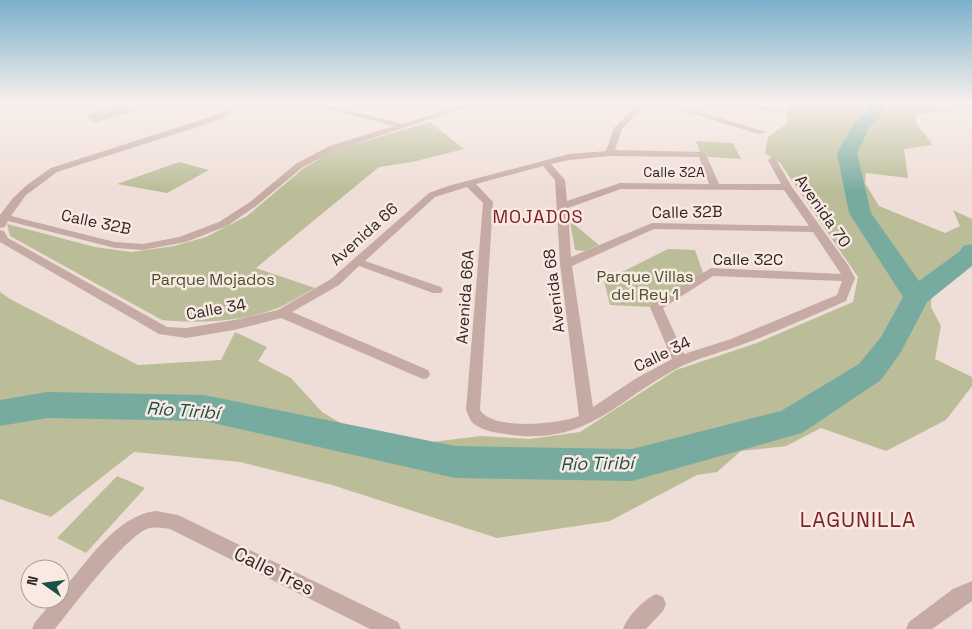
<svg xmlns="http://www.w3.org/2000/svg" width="972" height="629" viewBox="0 0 972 629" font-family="'Space Grotesk',sans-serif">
<rect width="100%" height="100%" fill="#efded7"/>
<path fill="#babd98" d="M118,103h37l2,1 -62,19 -9,-7z
M786,103h186v5l-16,-4 -8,7 -32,3v9l17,22 -29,4 4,29 -42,-5 -1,10 14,23 66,27 15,-7 -7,-16 19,9v41l-40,31 -1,16 10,19 -6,33 37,18v9l-26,34 -60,31 -65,-23 -35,18 -45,5 -24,21 -20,3 -87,46 -113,17 -165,-53 -92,-23 -106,-10 -83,65 -51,-18v-207l10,7 128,66 83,-5 14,-28 32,15 -9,14 33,17 31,34 32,19 61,13 66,-8 49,3 50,-7 96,-62 81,-27 96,-41 5,-25 -78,-114 -15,-10 3,-16 20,-14z
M430,122l34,27 -52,13 -33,5 -123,101 59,20c-12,6 -25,15 -37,20 -37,14 -78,16 -116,12l-152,-84 -3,-12 88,23 37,5 42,-6 32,-9 41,-21 57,-48 31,-18z
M696,141l37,2 8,16 -33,-2 -3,-4 -5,-1z
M179,162l30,8 -42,23 -50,-9z
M570,221l29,24 -14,6 -10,-1z
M668,249l27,1 8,23 -51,34 -42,-2 -6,-24z
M117,476l28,12 -59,65 -29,-15z"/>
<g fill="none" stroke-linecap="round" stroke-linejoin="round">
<path fill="#78aba0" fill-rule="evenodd" d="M867,103h16l2,8 -16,17 -12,25 14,60 48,68 41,-30 3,-5 9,-2v22l-45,36 -26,50 -20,28 -79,53 -170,48 -177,-3 -251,-57 -157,-3 -47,8v-26l47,-8 157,3 251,51 177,3 149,-38 78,-47 22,-27 22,-40 -54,-84 -12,-60 18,-31 13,-12z"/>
<path fill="#c6aba4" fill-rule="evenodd" d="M238,103h10l-29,17 -162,52 -31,23 -15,21 104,26 28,2 36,-7 40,-15 31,-20 47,-39 33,-17 64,-20 -89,-23h14l84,21 65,-21h12l-144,47 -33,17 -47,39 -29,20 -41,16 -43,8 -28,-2 -107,-27 -3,6 -5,1v-13l13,-17 14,-13 24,-17 162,-52z
M639,103h8l-25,26 -7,21 90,2 14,32h62l-13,-24 4,-3 3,1 17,29 56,78 7,13 -9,23c-35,15 -69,31 -105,44 -19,7 -39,12 -57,20 -69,34 -94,82 -179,69 -9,-1 -25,-4 -32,-11 -3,-2 -5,-9 -7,-13l17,-207 -16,-16 -32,10 -70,64 76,26 2,3 -2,3h-8l-74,-27 -20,19 -47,27 136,58 2,4 -2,4 -5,1 -142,-61 -47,12 -48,8 -27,-4 -159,-92v-12l4,1 4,7 159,89 19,1 48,-8 44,-10 53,-31 98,-86 19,-7 121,-32 37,-3 8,-23zM610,156l89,1 10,27 -89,-1 -53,18 -2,-21 -14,-16 18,-4zM543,166l12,14 5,84 19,152c-20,8 -86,15 -99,-6l13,-208 -17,-18zM621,189l163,1 25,36 -157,-3 -81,34 -3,-49zM654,229l159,3 28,42 -130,-6 -59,36 -2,3 22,52 -37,20 -42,28 -21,-141zM713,276l129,5 -5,14 -106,44 -47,15 -21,-46z
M658,103h13l95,29 -7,2z
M741,103h13l27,9 -4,2z
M156,511l22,4 220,107 3,7h-31l-200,-100c-7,-1 -16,-3 -23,0 -23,9 -74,78 -92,100h-23l3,-7 20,-23h5v-6c25,-28 56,-78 96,-82z
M972,581v20l-40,28h-26l3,-7 44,-33z
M656,594l7,3 3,7 -3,7 -17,18h-23c5,-13 20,-29 33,-35z"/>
</g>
<linearGradient id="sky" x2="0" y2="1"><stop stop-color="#7bb0cb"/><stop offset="0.54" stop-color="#f8f0ed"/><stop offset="1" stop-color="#f8f0ed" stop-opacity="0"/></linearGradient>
<rect width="972" height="191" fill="url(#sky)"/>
<g text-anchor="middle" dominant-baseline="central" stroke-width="5" stroke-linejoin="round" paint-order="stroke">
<g font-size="14" fill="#322625" stroke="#f8e9e3">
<text x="674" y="172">Calle 32A</text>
</g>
<g font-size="16" fill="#322625" stroke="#f8e9e3">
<text transform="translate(823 211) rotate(55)">Avenida 70</text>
<text transform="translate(687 212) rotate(-1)">Calle 32B</text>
<text transform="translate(96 222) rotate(12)">Calle 32B</text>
<text transform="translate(364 234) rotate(-42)">Avenida 66</text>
<text x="748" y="259">Calle 32C</text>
<text transform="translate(554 291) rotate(-97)">Avenida 68</text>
<text transform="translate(465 297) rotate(-86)">Avenida 66A</text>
<text transform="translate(216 309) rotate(-10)">Calle 34</text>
<text transform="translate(662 354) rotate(-26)">Calle 34</text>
</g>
<g font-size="16" fill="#4b4f2a" stroke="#f8e9e3">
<text x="645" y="276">Parque Villas<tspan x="645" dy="18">del Rey 1</tspan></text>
<text x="213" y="279">Parque Mojados</text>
</g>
<g font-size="18" letter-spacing="1" fill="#7d2223" stroke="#f8e9e3">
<text x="538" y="216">MOJADOS</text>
</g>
<g font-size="18" font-style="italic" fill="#1d5148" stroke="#f8e9e3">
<text transform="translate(183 410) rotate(4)">Río Tiribí</text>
<text transform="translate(597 463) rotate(-1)">Río Tiribí</text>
</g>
<g font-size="19" fill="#322625" stroke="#f8e9e3">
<text transform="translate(274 571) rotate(26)">Calle Tres</text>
</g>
<g font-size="21" letter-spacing="1" fill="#7d2223" stroke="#f8e9e3">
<text x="858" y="519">LAGUNILLA</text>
</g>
</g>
<g transform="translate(45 584) rotate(284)"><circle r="24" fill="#f8e9e3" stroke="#a99b97"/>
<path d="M0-4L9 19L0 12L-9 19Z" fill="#1d5148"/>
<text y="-8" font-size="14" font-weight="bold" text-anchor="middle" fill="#322625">N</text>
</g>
</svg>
